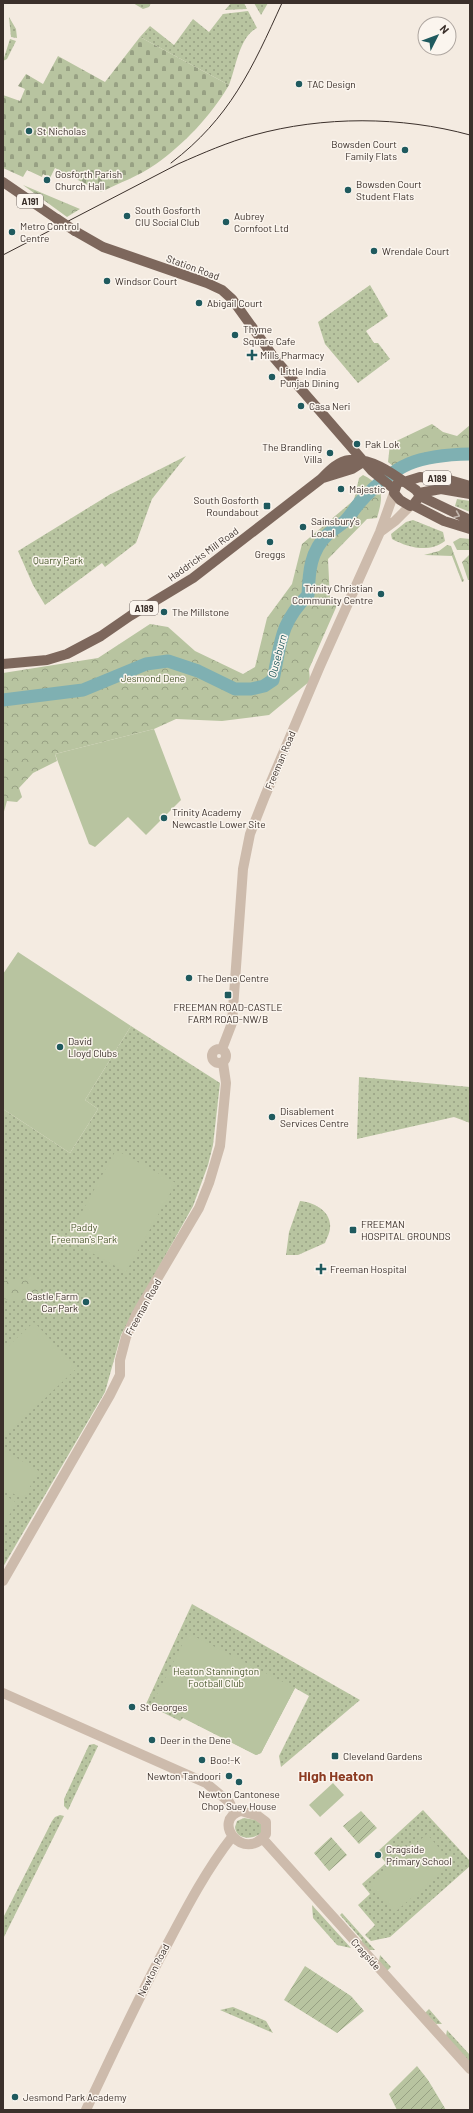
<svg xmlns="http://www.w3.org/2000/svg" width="473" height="2113" viewBox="0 0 473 2113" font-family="Barlow,sans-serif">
<defs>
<pattern id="grass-dots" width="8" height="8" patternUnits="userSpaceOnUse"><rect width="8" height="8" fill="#b8c4a0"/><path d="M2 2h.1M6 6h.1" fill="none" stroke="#97a083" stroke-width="1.8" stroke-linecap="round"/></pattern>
<pattern id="forest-crowns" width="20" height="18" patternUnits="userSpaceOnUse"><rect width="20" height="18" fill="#b8c4a0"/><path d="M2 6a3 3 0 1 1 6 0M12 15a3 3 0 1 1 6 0" fill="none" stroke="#97a083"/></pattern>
<pattern id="cemetery-stones" width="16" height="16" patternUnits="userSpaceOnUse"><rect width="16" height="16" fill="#b8c4a0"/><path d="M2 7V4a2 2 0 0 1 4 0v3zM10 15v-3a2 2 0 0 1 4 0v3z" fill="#97a083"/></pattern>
<pattern id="garden-furrows" width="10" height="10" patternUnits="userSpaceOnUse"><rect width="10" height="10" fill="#b8c4a0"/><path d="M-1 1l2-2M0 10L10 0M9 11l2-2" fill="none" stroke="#97a083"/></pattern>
</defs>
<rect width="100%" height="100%" fill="#f4ebe1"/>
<path fill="url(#grass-dots)" d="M133,3h18l-2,4 -6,2z
M231,3h13l3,6 -22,1z
M254,3h14l-7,12z
M248,11l9,17c-18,9 -21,40 -28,57l-89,-48 10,-11 24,19 19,-26 16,13 14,-18z
M9,17l7,12 1,9 -6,-1z
M10,39l6,2 -9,18 -4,2z
M370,285l18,31 -22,15 8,12h4l12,16 -32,24 -33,-39 -7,-22z
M186,456l-34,43 -16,44 -31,24 -3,-4 -57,42 -12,-20 -15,-34 91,-56z
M457,499l13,2v11l-15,-6z
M413,520l30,12 2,9c-16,12 -36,7 -53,-2l-1,-5 15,-12z
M131,1026l89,57 -7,62 -5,20 -15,41 -72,129 -16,57 -102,175v-458l67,44 28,-44 -13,-9z
M359,1077l111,10v36l-16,-6 -97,22z
M300,1201c13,1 32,10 30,27 0,4 -3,10 -5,15l-27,12h-12l3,-23z
M192,1604l168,96 -79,67 -2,-11 30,-60 -14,-8 -34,65 -5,2 -73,-37 -3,3 -34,-17z
M94,1744l4,2 -30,64 -4,-4v-7l25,-54z
M423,1810l47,51v5l-80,71 -19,4 -6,-6 10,-10 -17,-20 12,-11 -8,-10 24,-21 -9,-11z
M60,1815l4,1 -61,123v-21l49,-97 3,-4z
M244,1818l12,2 5,4v9c-8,7 -25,7 -26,-6l2,-6z
M312,1905l39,43 -14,-3 -24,-27z
M342,1913l33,37h-6l-8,-8 1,-2 -22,-25z
M380,1955l11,12 -4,4 -8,-10z
M233,2007l33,14 7,12 -53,-23z
M429,2009l13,15h-6l-11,-11z
M447,2030l23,25v9l-24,-28z"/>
<path fill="url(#forest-crowns)" d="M23,185l57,24 -13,8z
M432,424l11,8 14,4 13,-11v33c-22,-2 -36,-4 -54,10l-23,-2 -5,-4 2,-18z
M363,475c22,11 20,22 14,43l-10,1 -39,40 2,41 8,3 -29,66 1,12 -41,34 -47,6 -46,-2 -22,10 -99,25 2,7 -24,12 -14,15 3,9 -5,5 -10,-1 -4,14v-142l95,-15 52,-34 18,3 27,24 48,23 12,-7 12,-49 25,-34 10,-40 52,-44 5,-22z
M460,538l10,1v41h-2l-6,-18 7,-7v-5h-12l-4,-8z
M447,545l4,1 13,35 -2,1 -10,-26 -28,-1 15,-4z
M32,1275l9,12 -11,14 -27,-2v-18h21z"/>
<path fill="url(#cemetery-stones)" d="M140,37l89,48c-18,31 -45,59 -73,79 -17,12 -37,19 -55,28l-46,-24 -5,10 -7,-4 -1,3 -15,-7 -4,7 -20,-9v-73l17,6 5,-12 -7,-3 8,-12 17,10 15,-28 47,26z"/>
<path fill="url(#garden-furrows)" d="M361,1811l16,17 -18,16 -16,-18z
M331,1837l16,18 -18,16 -15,-18z
M305,1966l46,30 13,15 -27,22 -53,-33z
M417,2066l11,14 18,30h-49l-8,-16z"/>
<path fill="#b8c4a0" d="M154,729l27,71 -35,35 -18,-18 -33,30 -6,-3 -34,-90z
M18,952l113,74 -46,74 13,9 -28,44 -67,-44v-135z
M116,1150l60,33 -50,89 -59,-33z
M55,1233l9,4 -5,10 -9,-4z
M34,1322l43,46 -74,70v-87z
M5,1451l34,20 -16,28 -20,-11v-33z
M3,1494l14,9 -14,22z
M188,1633l107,55 -34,65 -5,2 -103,-53z
M333,1783l11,12 -24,22 -11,-12z
M427,1834l25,29 -58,50 -25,-29z"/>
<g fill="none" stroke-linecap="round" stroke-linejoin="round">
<path stroke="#7fb0b2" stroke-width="13" d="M3,700l80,-10 63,-26 22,-3 30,10 37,18h16l13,-3 9,-6c8,-36 6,-56 35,-85 1,-23 2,-44 20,-61 5,-5 12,-8 17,-13 6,-6 10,-13 15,-19 36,-39 58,-47 110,-48"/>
<path stroke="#cdbbac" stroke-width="10" d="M380,532l15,-11 15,-15
M212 1056a7 7 0 1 1 14 0a7 7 0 1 1-14 0Z
M222,1049l10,-26 11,-154 7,-35 15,-38 55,-130 60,-134 14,-39
M3,1581l107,-186 10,-20v-15l6,-23 11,-24 62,-105 10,-25 11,-37 6,-63 -3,-20
M3,1693l203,90 23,19 6,11
M241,1811l17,5 8,6v12c-22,30 -56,-14 -25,-23z
M263,1839l207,230
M86,2110c27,-57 53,-114 83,-169 19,-36 38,-72 63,-104"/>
<path stroke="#7d675c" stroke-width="10" d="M3,182l54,37
M75,231l28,16 104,36 15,7 10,9 43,60 25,29 72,83 22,18
M323,478l29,-9 11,-7
M404,482l16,-5 26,2 24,7
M419,493l22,-4 29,5
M420,496l50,24
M413,505l31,16 26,8
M3,664l44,-4 20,-6 34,-18 29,-20 63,-38 128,-99c7,-7 17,-18 28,-19 25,-3 48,17 67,30l4,6 -7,9 -3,1 -10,-6 -6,-7 3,-9 4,-3"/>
<path stroke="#3b302b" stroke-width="1" d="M171,163c59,-45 81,-94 111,-160
M3,255l175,-91c25,-11 50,-22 76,-29 69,-19 147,-19 216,0"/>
<path stroke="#7d675c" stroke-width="10" d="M57,219l18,12"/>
</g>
<defs><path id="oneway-chevron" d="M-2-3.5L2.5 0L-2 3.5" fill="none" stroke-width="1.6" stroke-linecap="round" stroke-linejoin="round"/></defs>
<use stroke="#c2b5ac" href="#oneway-chevron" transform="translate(457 515) rotate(23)"/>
<g fill="#1f5a5e" stroke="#fbf5ee" stroke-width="1.5">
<circle cx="299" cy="84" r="4"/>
<circle cx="29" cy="131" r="4"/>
<circle cx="405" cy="150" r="4"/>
<circle cx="47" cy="180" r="4"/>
<circle cx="348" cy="190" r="4"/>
<circle cx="127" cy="216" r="4"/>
<circle cx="226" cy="222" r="4"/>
<circle cx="12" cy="232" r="4"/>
<circle cx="374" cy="251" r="4"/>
<circle cx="107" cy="281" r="4"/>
<circle cx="199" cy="303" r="4"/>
<circle cx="235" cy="335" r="4"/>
<path d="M250 349h4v4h4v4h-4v4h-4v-4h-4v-4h4z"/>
<circle cx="272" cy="377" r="4"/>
<circle cx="301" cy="406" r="4"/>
<circle cx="357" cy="444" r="4"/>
<circle cx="330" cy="453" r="4"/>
<circle cx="341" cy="489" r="4"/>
<rect x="263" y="502" width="8" height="8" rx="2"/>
<circle cx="303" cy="527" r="4"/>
<circle cx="270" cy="542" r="4"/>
<circle cx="381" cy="594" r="4"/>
<circle cx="164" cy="612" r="4"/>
<circle cx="164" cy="818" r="4"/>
<circle cx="189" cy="978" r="4"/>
<rect x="224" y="991" width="8" height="8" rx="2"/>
<circle cx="60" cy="1047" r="4"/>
<circle cx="272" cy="1117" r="4"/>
<rect x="349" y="1226" width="8" height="8" rx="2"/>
<path d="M319 1263h4v4h4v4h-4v4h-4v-4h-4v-4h4z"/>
<circle cx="86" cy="1302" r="4"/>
<circle cx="132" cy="1707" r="4"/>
<circle cx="152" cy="1740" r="4"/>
<rect x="331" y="1752" width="8" height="8" rx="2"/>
<circle cx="202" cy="1760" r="4"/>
<circle cx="229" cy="1776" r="4"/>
<circle cx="239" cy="1782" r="4"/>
<circle cx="378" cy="1855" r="4"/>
<circle cx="15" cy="2097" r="4"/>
</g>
<g text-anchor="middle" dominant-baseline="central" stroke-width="3" stroke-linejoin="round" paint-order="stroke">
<g fill="#fbf5ee" stroke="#756b66" stroke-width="1">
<rect x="17" y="194" width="26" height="14" rx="3"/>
<rect x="423" y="471" width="28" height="14" rx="3"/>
<rect x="130" y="601" width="28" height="14" rx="3"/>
</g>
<g font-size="9" font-weight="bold" fill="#3b302b">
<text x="30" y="201">A191</text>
<text x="437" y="478">A189</text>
<text x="144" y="608">A189</text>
</g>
<g font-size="10" fill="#3b302b" stroke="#fbf5ee" text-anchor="start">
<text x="307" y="84">TAC Design</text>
<text x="37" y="131">St Nicholas</text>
<text x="397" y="144" text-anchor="end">Bowsden Court<tspan x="397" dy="12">Family Flats</tspan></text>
<text x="55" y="174">Gosforth Parish<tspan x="55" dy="12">Church Hall</tspan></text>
<text x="356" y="184">Bowsden Court<tspan x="356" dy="12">Student Flats</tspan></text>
<text x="135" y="210">South Gosforth<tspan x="135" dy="12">CIU Social Club</tspan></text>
<text x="234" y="216">Aubrey<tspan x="234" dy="12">Cornfoot Ltd</tspan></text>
<text x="20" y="226">Metro Control<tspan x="20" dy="12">Centre</tspan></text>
<text x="382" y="251">Wrendale Court</text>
<text x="115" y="281">Windsor Court</text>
<text x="207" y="303">Abigail Court</text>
<text x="243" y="329">Thyme<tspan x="243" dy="12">Square Cafe</tspan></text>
<text x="260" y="355">Mills Pharmacy</text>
<text x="280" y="371">Little India<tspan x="280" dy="12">Punjab Dining</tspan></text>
<text x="309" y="406">Casa Neri</text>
<text x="365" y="444">Pak Lok</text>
<text x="322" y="447" text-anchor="end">The Brandling<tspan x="322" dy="12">Villa</tspan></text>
<text x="349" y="489">Majestic</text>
<text x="259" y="500" text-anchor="end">South Gosforth<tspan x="259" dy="12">Roundabout</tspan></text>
<text x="311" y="521">Sainsbury's<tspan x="311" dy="12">Local</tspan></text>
<text x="270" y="554" text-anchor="middle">Greggs</text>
<text x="373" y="588" text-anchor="end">Trinity Christian<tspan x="373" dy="12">Community Centre</tspan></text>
<text x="172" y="612">The Millstone</text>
<text x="172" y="812">Trinity Academy<tspan x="172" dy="12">Newcastle Lower Site</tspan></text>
<text x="197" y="978">The Dene Centre</text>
<text x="228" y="1007" text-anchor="middle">FREEMAN ROAD-CASTLE<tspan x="228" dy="12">FARM ROAD-NW/B</tspan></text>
<text x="68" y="1041">David<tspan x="68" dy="12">Lloyd Clubs</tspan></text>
<text x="280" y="1111">Disablement<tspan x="280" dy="12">Services Centre</tspan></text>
<text x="361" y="1224">FREEMAN<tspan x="361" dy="12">HOSPITAL GROUNDS</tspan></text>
<text x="330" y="1269">Freeman Hospital</text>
<text x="78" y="1296" text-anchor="end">Castle Farm<tspan x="78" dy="12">Car Park</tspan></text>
<text x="140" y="1707">St Georges</text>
<text x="160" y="1740">Deer in the Dene</text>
<text x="343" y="1756">Cleveland Gardens</text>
<text x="210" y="1760">Boo!-K</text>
<text x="221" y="1776" text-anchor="end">Newton Tandoori</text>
<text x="239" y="1794" text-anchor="middle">Newton Cantonese<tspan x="239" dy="12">Chop Suey House</tspan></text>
<text x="386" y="1849">Cragside<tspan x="386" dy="12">Primary School</tspan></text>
<text x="23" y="2097">Jesmond Park Academy</text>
</g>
<g font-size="10" fill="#3b302b" stroke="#fbf5ee">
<text transform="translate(193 267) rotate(20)">Station Road</text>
<text transform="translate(203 554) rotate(-36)">Haddricks Mill Road</text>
<text transform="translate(280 760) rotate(-67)">Freeman Road</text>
<text transform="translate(143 1307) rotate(-61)">Freeman Road</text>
<text transform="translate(366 1954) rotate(48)">Cragside</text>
<text transform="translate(153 1970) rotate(-63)">Newton Road</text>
</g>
<g font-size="10" fill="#4a5a2e" stroke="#fbf5ee">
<text x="58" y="560">Quarry Park</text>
<text x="153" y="678">Jesmond Dene</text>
<text x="84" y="1227">Paddy<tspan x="84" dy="12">Freeman's Park</tspan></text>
<text x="216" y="1671">Heaton Stannington<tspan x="216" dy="12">Football Club</tspan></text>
</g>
<g font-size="11" font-style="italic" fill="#1f5a5e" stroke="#fbf5ee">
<text transform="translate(277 656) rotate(-75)">Ouseburn</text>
</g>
<g font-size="14" font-weight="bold" fill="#8c3b22" stroke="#fbf5ee">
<text x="336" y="1775">High Heaton</text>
</g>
</g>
<rect width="473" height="2113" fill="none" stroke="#3b302b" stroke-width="8"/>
<g transform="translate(437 36) rotate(48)"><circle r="19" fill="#fbf5ee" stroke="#aea6a0"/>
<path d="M0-3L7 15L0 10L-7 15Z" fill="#1f5a5e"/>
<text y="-6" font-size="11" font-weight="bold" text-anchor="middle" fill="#3b302b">N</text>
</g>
</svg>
